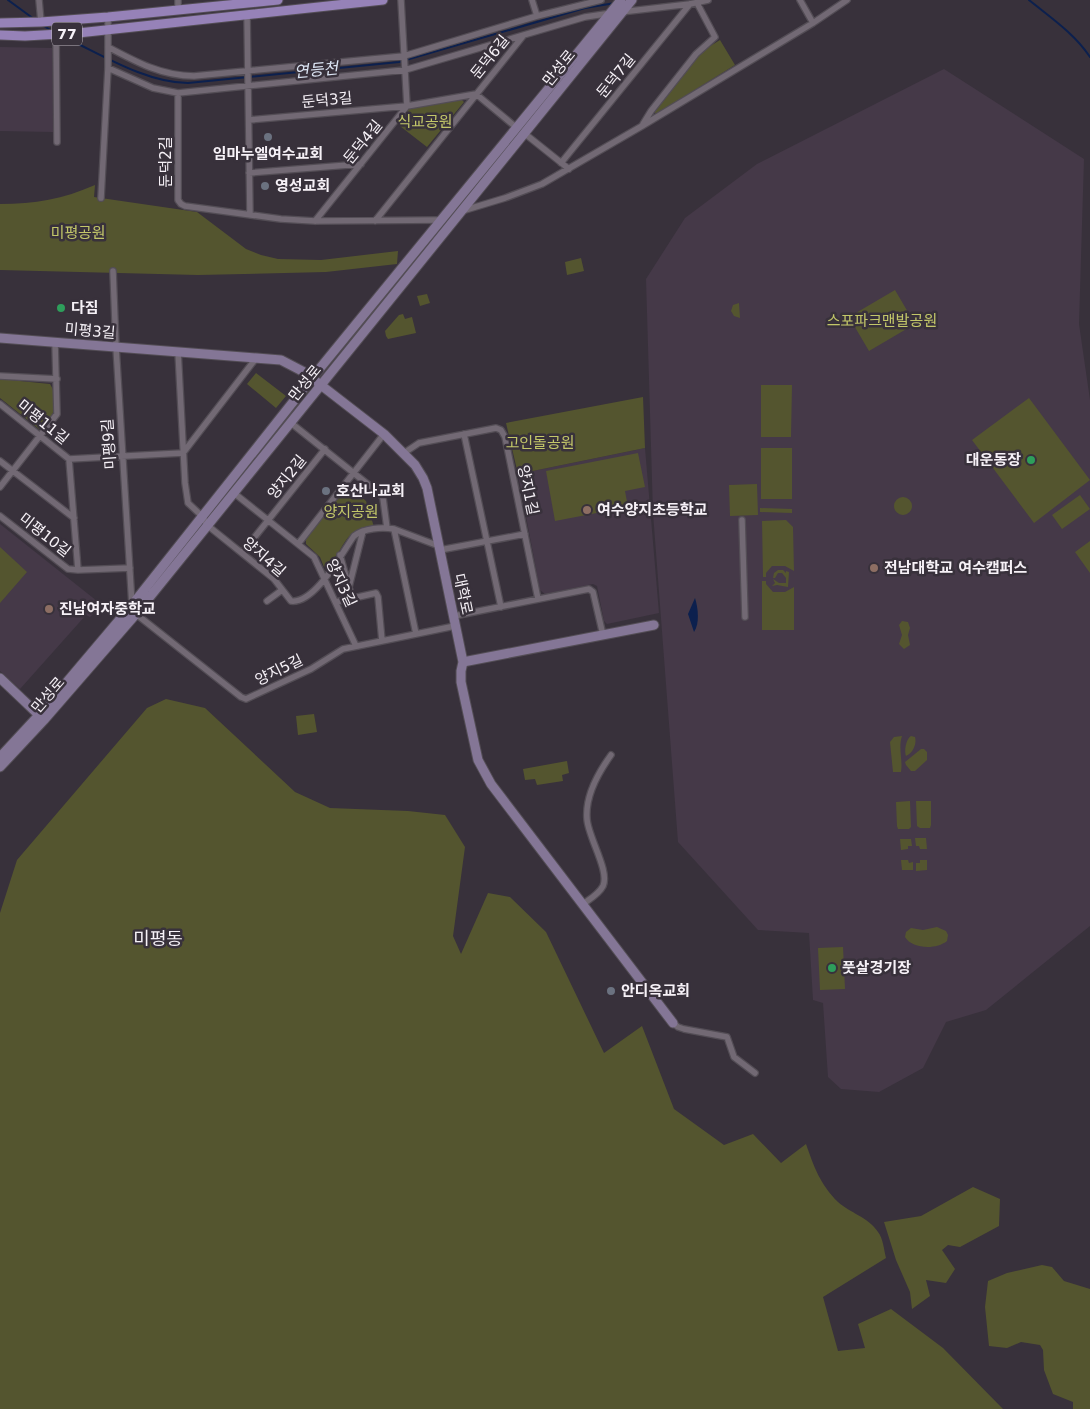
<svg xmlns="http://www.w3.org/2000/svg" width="1090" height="1409" viewBox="0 0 1090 1409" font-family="'DejaVu Sans','Noto Sans KR',sans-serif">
<rect width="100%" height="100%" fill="#38313b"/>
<path fill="#453948" d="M0,47l52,1 1,84 -53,-1z
M944,69l140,90 -5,165 11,76v526l-104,84 -40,12 -23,46 -44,24 -38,-3 -13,-12 -5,-74 -10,-3 -4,-67 -51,-3 -80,-88 -25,-329 -7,-234 39,-61 72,-54z
M645,448l14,165 -52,11 -3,-3 -7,-35 -4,-2 -48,10 -5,-4 -22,-116z
M0,524l102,81 -12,12 -4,-2 -66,74 -20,-18z"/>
<path fill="#54552f" d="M720,40l15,25 -79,49 -2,-3 48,-60z
M461,99l3,3 -37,45 -31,-24 12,-15z
M95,185l-1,12 103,15 49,37 15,6 17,4 43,1 77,-9 -1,13 -71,8 -128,3 -198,-5v-66c35,0 63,-5 95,-19z
M581,258l3,13 -17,4 -2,-13z
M895,290l20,34 -46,27 -20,-34z
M427,294l3,9 -10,3 -3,-10z
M739,303l1,15 -6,-2 -3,-5 2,-6z
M403,314l2,5 7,-2 4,16 -28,6 -2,-3 -1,-5 14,-16z
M256,373l30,23 -10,12 -29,-24z
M0,379l50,5c9,13 5,39 -11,45l-39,-31z
M761,385h31l-1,52h-30z
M643,397l2,51 -127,26 -12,-51z
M1029,398l61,82 -56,43 -62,-83z
M761,448h31v51h-31z
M638,453l7,34 -20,4 3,16 -73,14 -9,-50z
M757,484l1,31 -28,1 -1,-31z
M348,486l18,15 8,26c-35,2 -27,26 -50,40l-4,-10 -14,-13v-5z
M1080,495l10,14 -28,20 -10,-14z
M894 506a9 9 0 1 1 18 0a9 9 0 1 1-18 0Z
M760,508l32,1v4l-32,-1z
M786,520l7,7 1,44 -9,-5h-13l-6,7v4h-3l-1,-56z
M1090,541v32l-15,-21z
M0,547l27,25 -27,31z
M778,570h5l3,3v-2l3,1 -1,15 -11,-2 -5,1 3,-3 -2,-4 6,4h7v-5l-4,-5h-4l-3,5h-2l1,-5z
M762,581h4v3l7,8h12l9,-5v43h-32z
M902,621l6,1 2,6 -2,7 2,10 -6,4 -5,-5 3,-9 -3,-10z
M166,699l39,9 90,84 35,16 78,3 37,4 20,32 -12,89 8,18 27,-61 22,4 36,35 58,121 38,-27 32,83 50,36 29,-11 28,29 25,-19c8,23 14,40 32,58 12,11 30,15 40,30 5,6 6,18 8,26l-63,39 15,54 27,-3 -7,-24 33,-15 52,39 60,61h-1003v-496l17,-53 130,-152z
M314,714l3,18 -19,3 -2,-19z
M902,736c-4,12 1,24 -1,36h-8l-3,-30 4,-5z
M911,736l4,1c2,7 -2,16 -9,19 -2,-5 0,-17 5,-20z
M921,749h3l3,3v8l-12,11h-4l-5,-6 -1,-3z
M567,761l2,12 -7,2 1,6 -26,4 -2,-6 -10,1 -2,-11z
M910,801l1,26 -2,2h-11l-1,-3 -1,-24z
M916,801h15v24l-1,3h-10l-3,-2z
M915,838h11l1,11h-7l-1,-3h-3z
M900,839h11l1,7h-4v3l-7,1z
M901,860h7l1,3 4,-1v8h-11z
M920,860h7v10l-11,1v-8h4z
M937,927l9,4 2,4 -1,6c-11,9 -35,8 -42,-4l1,-5 5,-4 12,2z
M843,947l2,42 -25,1 -2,-42z
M973,1187l27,12 -1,27 -39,21 -12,-2 -6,5 13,19 -9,14 -20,-3 4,16 -18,13 -2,-17 -14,-32 -12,-38 37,-6z
M1042,1265l10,2 12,14 26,8v120h-17v-7l-20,-8 -9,-24 -1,-20 -3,-5 -19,-3 -14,6 -18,-2 -4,-39 3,-26 19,-8z"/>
<path fill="#0c204e" d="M695,598c3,9 5,26 -1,34l-6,-18z"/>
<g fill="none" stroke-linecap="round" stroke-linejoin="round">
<path stroke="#0c204e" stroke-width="2" d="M8,0l26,19
M1029,0c21,17 46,34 61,57
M44,26l8,5
M66,38c36,17 81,45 122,45l211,-21 186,-54 30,-5"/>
<defs>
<path id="street" d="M39,0l2,22
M532,0l5,16
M800,0l13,23
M178,9v-9
M621,12l69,-8 18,-4
M247,14l3,201
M56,34l1,108
M108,47c28,15 54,29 86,29l210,-20 133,-40 64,-16
M108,68l45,20 25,5v107l3,4 4,2 96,13 34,2 126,-1
M178,93l227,-23 180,-53 27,-4
M249,120l158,-14 69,-12 41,34
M643,124l8,-13 45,-57 19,-17 -18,-34
M524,133l45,36
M561,163l129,-159
M249,173l112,-9
M101,198l7,-130v-51
M462,211l43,-13 37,-14 100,-58 171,-103 34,-23
M315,221l92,-115 -6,-106
M375,221l148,-185
M113,271l3,76 16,258 4,9 105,83 5,2 65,-30 32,-20 112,-23
M178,351l7,132 3,20 15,14 4,8 67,54 17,22c24,3 50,-47 63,-65 10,-8 28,-9 40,-7l45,17
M0,376l57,3
M0,404l69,55 114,-6
M291,423l89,71 3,4 4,30
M464,434l37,173
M183,453l74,-96
M404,453l15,-10 77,-15 5,2 4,7 33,162
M69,459l9,111
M0,461l74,57
M0,487l57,-73 -2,-72
M234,493l80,64 42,89
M0,516l68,53 10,1 52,-2
M742,520l3,97
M394,529l22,105
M298,544l86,-110
M440,550l85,-16
M242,553l83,-104
M340,555l12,43
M349,587l14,-56
M267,601l15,-11
M336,602l40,-9 2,4 4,44
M454,616l135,-27 4,3 10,43
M583,904c7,-5 16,-10 20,-18 7,-15 -15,-49 -16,-67 -2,-23 11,-46 24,-64
M673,1023l5,4 6,2 43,8 7,20 21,16"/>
<path id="secondary" d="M0,338l281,22 23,12 80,62 31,31 8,13 4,10 36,174 -2,9v11l17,78 13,24 182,239
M463,662l191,-37
M0,678l41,39
M0,757l39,-42 93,-110 180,-227 309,-378
M0,767l44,-47 92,-106 496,-614"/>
<path id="primary" d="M0,23l41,-1 67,-5 170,-17
M0,35l25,1 53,-3 305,-33"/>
</defs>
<use href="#street" stroke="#534d55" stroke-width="8"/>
<use href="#secondary" stroke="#534d55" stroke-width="11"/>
<use href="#primary" stroke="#534d55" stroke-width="11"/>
<use href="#street" stroke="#726974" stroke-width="5.5"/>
<use href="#secondary" stroke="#847696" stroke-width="9"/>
<use href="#primary" stroke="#9682b8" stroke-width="9"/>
</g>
<g fill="#6b7280" stroke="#38313b" stroke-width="2">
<circle cx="268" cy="137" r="5"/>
<circle cx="265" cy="186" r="5"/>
<circle cx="326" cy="491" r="5"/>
<circle cx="611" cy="991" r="5"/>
</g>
<g fill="#2e9e5b" stroke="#38313b" stroke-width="2">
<circle cx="61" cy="308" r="5"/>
<circle cx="1031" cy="460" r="5"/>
<circle cx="832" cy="968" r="5"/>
</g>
<g fill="#8d6e63" stroke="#38313b" stroke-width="2">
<circle cx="587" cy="510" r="5"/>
<circle cx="874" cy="568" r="5"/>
<circle cx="49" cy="609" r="5"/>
</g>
<g text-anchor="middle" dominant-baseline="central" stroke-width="5" stroke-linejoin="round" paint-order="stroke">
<rect fill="#38313b" stroke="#bdb7bf" stroke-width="1" x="52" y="22.5" width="30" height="23" rx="4"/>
<g font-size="14" font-weight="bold" fill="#f6f1f7">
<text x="67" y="34">77</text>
</g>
<g font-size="15" fill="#f6f1f7" stroke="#38313b">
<text transform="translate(490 57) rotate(-51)">둔덕6길</text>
<text transform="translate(559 68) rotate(-51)">만성로</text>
<text transform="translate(616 76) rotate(-51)">둔덕7길</text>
<text transform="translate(327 100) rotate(-5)">둔덕3길</text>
<text transform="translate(363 142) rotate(-51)">둔덕4길</text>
<text transform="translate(166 162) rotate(-90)">둔덕2길</text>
<text transform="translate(90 331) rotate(5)">미평3길</text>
<text transform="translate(305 383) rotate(-51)">만성로</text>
<text transform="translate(43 422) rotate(39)">미평11길</text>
<text transform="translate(109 444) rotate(-94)">미평9길</text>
<text transform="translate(287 477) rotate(-51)">양지2길</text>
<text transform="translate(528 490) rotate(78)">양지1길</text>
<text transform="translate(45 535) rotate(38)">미평10길</text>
<text transform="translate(264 557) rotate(41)">양지4길</text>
<text transform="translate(341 583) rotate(65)">양지3길</text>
<text transform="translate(463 594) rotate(78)">대학로</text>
<text transform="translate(279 670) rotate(-26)">양지5길</text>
<text transform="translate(48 695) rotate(-49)">만성로</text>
</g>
<g font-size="15" fill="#c3c769" stroke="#38313b">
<text x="425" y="122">식교공원</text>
<text x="78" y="233">미평공원</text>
<text x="882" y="321">스포파크맨발공원</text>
<text x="540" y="443">고인돌공원</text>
<text x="351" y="512">양지공원</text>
</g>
<g font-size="15" font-weight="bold" fill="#f6f1f7" stroke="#38313b" text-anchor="start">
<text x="268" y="154" text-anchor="middle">임마누엘여수교회</text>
<text x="275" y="186">영성교회</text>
<text x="71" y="308">다짐</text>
<text x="1021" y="460" text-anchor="end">대운동장</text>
<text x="336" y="491">호산나교회</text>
<text x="597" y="510">여수양지초등학교</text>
<text x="884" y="568">전남대학교 여수캠퍼스</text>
<text x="59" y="609">진남여자중학교</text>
<text x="842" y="968">풋살경기장</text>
<text x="621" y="991">안디옥교회</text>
</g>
<g font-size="16" font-style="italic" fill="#dbe4f3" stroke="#38313b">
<text transform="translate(316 70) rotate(-5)">연등천</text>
</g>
<g font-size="18" fill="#f6f1f7" stroke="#38313b">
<text x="158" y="938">미평동</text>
</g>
</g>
</svg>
